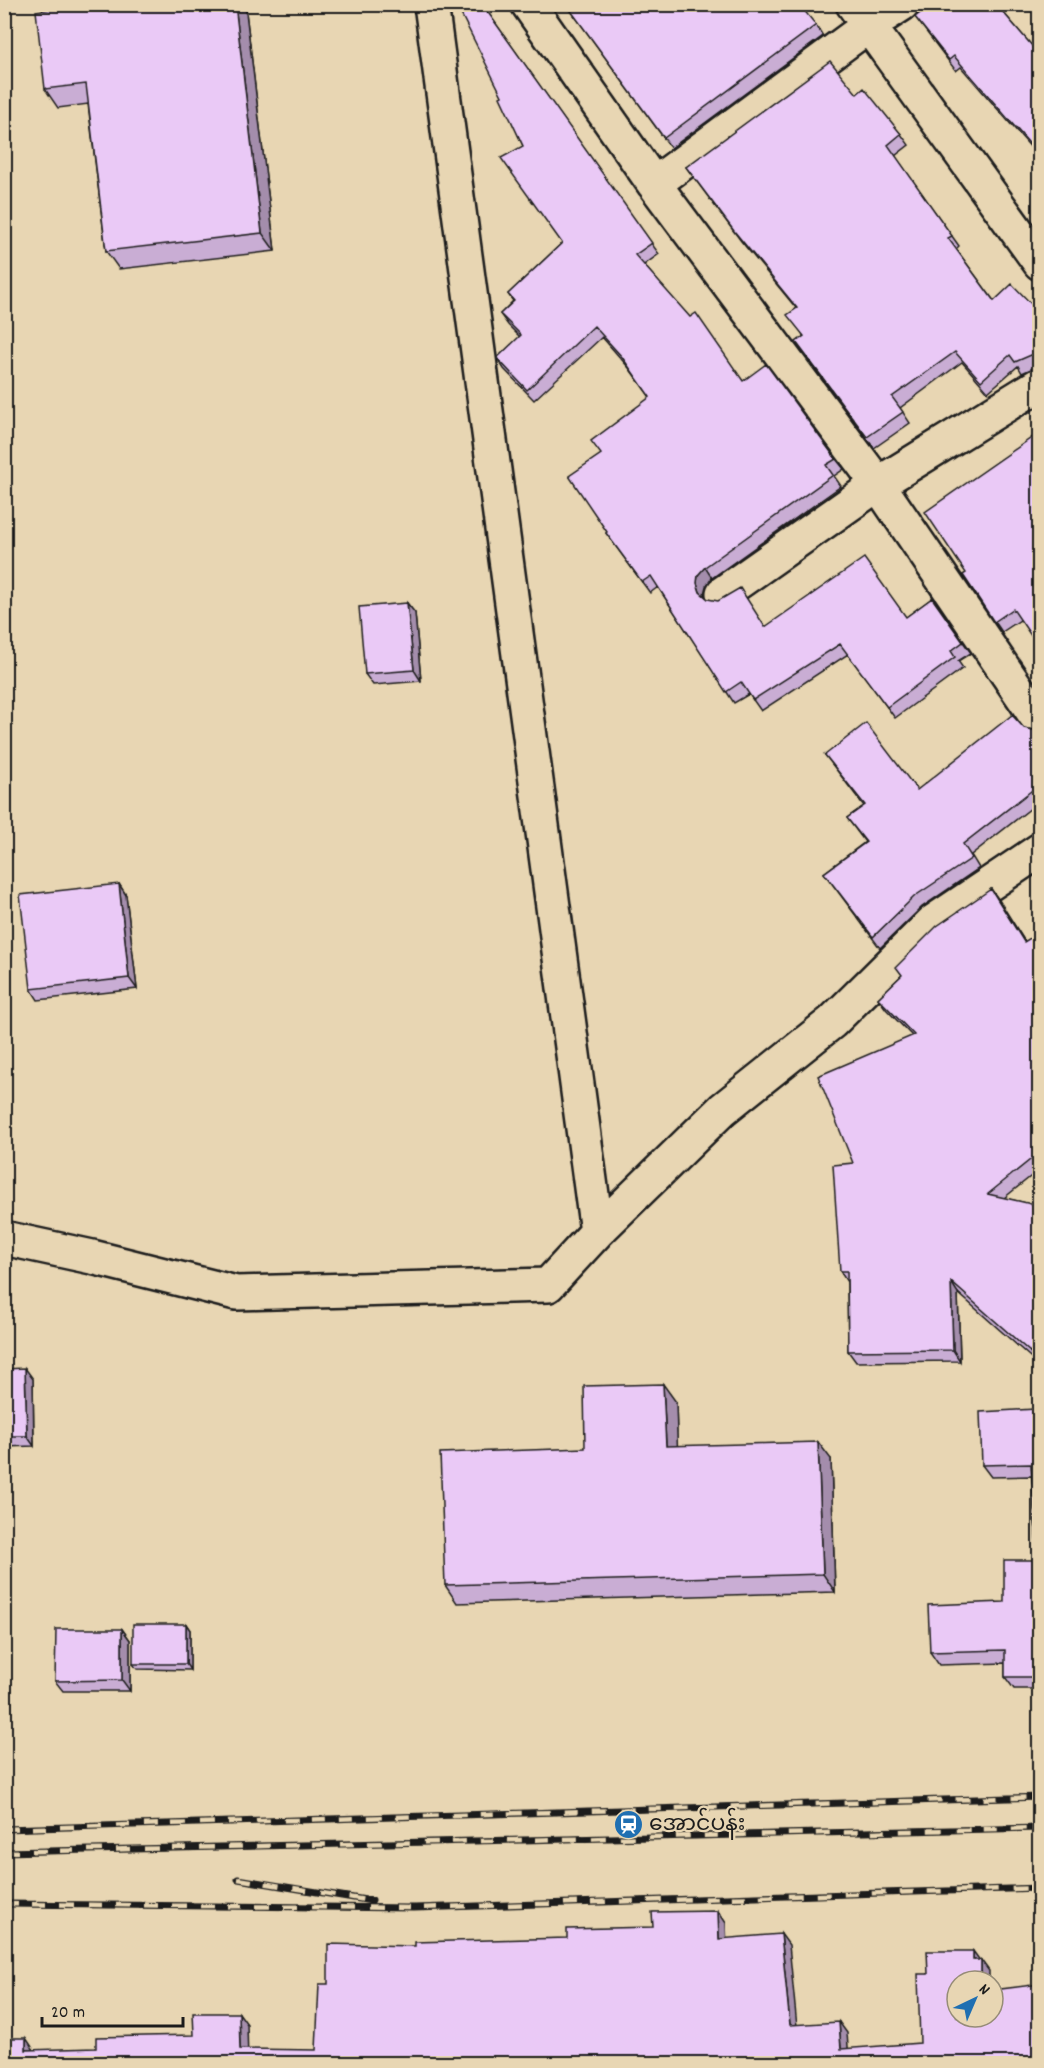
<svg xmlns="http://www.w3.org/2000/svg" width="1044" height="2068" viewBox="0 0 1044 2068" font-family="Dekko,'Noto Sans Myanmar',sans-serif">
<rect width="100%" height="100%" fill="#e8d6b3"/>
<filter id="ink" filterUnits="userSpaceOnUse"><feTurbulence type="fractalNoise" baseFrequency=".0167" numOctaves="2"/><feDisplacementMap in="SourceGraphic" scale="12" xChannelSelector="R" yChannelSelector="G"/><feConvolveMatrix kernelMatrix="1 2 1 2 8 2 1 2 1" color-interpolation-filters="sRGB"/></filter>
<g filter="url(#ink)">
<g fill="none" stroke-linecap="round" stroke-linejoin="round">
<defs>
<path id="minor" d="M431,4l166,1228
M528,4l126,180 224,300 162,238
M853,4l187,259
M654,184l214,-158 34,-22
M723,593l155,-109 162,-100
M4,1238l88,19 144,36 312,-8 49,-53 126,-123 109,-87 101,-100 107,-72"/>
</defs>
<use href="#minor" stroke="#1c1c1c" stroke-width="38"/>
<use href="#minor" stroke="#e8d6b3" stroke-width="33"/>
<defs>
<path id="rail" d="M4,1829l1036,-32
M4,1852l1036,-24
M238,1879l134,22
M4,1904l410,4 626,-20"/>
</defs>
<use href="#rail" stroke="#1c1c1c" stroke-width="7"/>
<use href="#rail" stroke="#e8d6b3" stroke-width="4.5" stroke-dasharray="14" stroke-linecap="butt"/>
</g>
<path fill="#c9add4" stroke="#1c1c1c" stroke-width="1.5" d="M245,4l30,247 -156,18 -13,-18 -18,-147 -30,4 -13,-19 31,-83z
M482,4l177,250 -15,11 99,116 93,78 8,10 -10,7 7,10 -129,92 -6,8 -2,8 1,3 3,2 57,27 141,-9 26,-19 39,55 -13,8 5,7 -68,50 -47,-64 -87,57 -12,-17 -15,9 -76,-116 -8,6 -44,-60 1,-1 -6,-78 49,-57 -21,-29 -27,-31 -68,63 -30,-31 -7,-11 23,-21 -12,-12 -8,-11 13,-13 -5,-7 54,-51 -39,-97 -21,-50z
M566,4l250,21 7,11 -152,112z
M916,4h80l43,50 1,-1v105l-79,-91 -5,4 -41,-54 7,-5z
M857,94l44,40 8,11 -14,11 64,90 -3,3 38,52 46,12v52l-18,8 -4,-7 -30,26 -26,-30 -62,46 10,15 -36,25 -71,-95v-17l-7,-28 -55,-67 -55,-74z
M1040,432l-20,188 -18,12 -39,-57 3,-2z
M407,603l8,10 6,68 -48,4 -8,-11z
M1024,728l9,2 7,-2v73l-69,54 8,13 -57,39 -42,41 -56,-75 41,-31 -18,-24 17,-12 -39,-51 92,35z
M119,884l7,11 11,94 -99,11 -7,-11z
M991,889l34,53 15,-10v237l-36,29 36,8v154l-3,3 -79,-70 2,68 -104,1 -8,-11 -1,-69 -7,-11 13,-108 59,-127 -26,-27 -8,-11z
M4,1369l29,10 1,67 -30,1z
M676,1402l1,44 154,13 4,133 -378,11 -12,-18 140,-137z
M1040,1406v283h-26l-9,-12v-14l-66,2 -9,-13 74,-50 34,-42 -6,-84 -41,1 -9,-12z
M186,1624l4,6v40l-53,-1 -4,-5z
M122,1629l8,11v51h-67l-8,-10z"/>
<path fill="#a48dac" stroke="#1c1c1c" stroke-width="1.5" d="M235,4h10l30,247 -13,-18z
M705,567l7,11 -6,8 -2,8 3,9 -7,-11 -3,-9 1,-8z
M407,603l8,10 6,68 -7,-11z
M119,884l7,11 11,94 -8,-11z
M991,889l8,11 33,53 -8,-11z
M951,1282l7,11 2,68 -7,-11z
M1040,1341v19l-3,3 -7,-11z
M25,1368l8,11 1,67 -7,-10z
M663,1384l13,18 2,62 -12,-18z
M818,1442l13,17 4,133 -12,-18z
M186,1624l4,6v40l-4,-6z
M122,1629l8,11v51l-8,-11z
M718,1911l8,12 1,27 -8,-11z
M781,1934l8,11 9,92 -8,-12z
M973,1951l8,11 -8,-2z
M981,1960l8,11v10h-8z
M239,2013l8,11 1,37 -8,-12z
M839,2022l8,11 2,27 -8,-11z
M26,2038l8,12h-8z"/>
<path fill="#eac9f6" stroke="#1c1c1c" stroke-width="1.5" d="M76,4h159l27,229 -156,18 -20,-167 -41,5 -9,-78 40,-5z
M464,4h18l170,239 -17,12 55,62 6,-4 47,68 23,-17 70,95 -10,6 7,10 -128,92 -7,8 -1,8 3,9 8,7 10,2 22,-13 25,39 99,-69 42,59 26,-19 31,44 -12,9 4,6 -68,50 -47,-63 -87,56 -12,-18 -15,10 -75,-116 -9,6 -36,-49 1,-1 -38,-56 32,-22 -10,-13 59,-44 -28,-40 -28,-31 -67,64 -30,-32 24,-23 -21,-21 14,-13 -6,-7 54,-51 -61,-85 22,-12 -23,-49 2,-1 -44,-88z
M566,4h233l17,21 -152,113z
M917,4h79l43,50 1,-1v103l-86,-100 -5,4 -34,-43 8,-6z
M830,61l27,33 7,-6 37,46 -13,11 64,91 -4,2 46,63 18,-17 28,29v12l-3,2 3,4v25l-9,-1 -16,7 -5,-7 -29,26 -26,-29 -63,45 11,15 -36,25 -71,-95 8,-6 -17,-21 10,-7 -63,-77 -48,-64z
M1040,432v217l-27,-40 -19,13 -31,-47 3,-2 -41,-61z
M407,603l7,67 -49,4 -6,-67z
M1012,715l12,13 9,2 7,-2v56l-77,60 9,14 -57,38 -42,41 -49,-64 42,-31 -19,-24 18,-13 -40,-50 41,-32 51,67z
M119,884l10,94 -98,11 -11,-94z
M991,889l33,53 16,-10v220l-52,42 52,12v135l-10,11 -79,-70 2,68 -105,1 -1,-80h-7l-7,-106 20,-2 -35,-87 96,-41 -36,-37 24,-23 -6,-8 41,-41z
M25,1368l2,68h-23v-67z
M663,1384l3,62 152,-4 5,132 -378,11 -5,-132 145,-5 -1,-62z
M1034,1406h6v271h-35v-27l-75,2 -2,-47 76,-3v-42h34l-7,-96 -49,1 -2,-53 55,-3z
M133,1624h53v40h-53z
M56,1629h66v51l-67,1z
M718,1911l1,28 62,-5 9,91 49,-3 2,27 79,-6 -2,-69h10l-1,-23h46v9h8v21h-24v36h36v-27l47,-6v80h-1036v-26h22v12l70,-2v-11l98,-2 -1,-22h46l1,36 76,1 3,-66h9v-40l87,2v-4l152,-4v-9l86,-2 -1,-15z"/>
</g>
<defs>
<symbol id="station-disc" viewBox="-11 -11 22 22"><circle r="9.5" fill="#1f6fb2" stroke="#e8d6b3"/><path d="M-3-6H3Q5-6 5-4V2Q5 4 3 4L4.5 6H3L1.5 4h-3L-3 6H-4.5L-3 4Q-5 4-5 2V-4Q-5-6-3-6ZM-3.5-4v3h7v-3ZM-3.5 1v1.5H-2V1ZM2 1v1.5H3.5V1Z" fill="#fff"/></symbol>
</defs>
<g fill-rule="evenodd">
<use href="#station-disc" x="612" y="1808" width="33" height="33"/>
</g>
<g text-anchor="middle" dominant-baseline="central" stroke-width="4.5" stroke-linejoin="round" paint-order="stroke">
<g font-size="22" fill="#1c1c1c" stroke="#e8d6b3" text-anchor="start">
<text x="649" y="1825">အောင်ပန်း</text>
</g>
</g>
<rect width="1044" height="2068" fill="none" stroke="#e8d6b3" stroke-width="24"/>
<rect x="12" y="12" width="1020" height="2044" fill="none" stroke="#1c1c1c" stroke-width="2" filter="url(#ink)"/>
<g transform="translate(975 1999) rotate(44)"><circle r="28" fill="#e8d6b3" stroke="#968c77" stroke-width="1.5"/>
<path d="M0-4.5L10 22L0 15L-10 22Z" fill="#1f6fb2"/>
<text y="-9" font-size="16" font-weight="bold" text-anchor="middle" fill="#1c1c1c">N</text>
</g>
<path d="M42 2017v9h141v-9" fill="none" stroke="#1c1c1c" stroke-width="3"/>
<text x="51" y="2017" font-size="18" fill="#1c1c1c" stroke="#e8d6b3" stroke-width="4.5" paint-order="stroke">20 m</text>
</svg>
